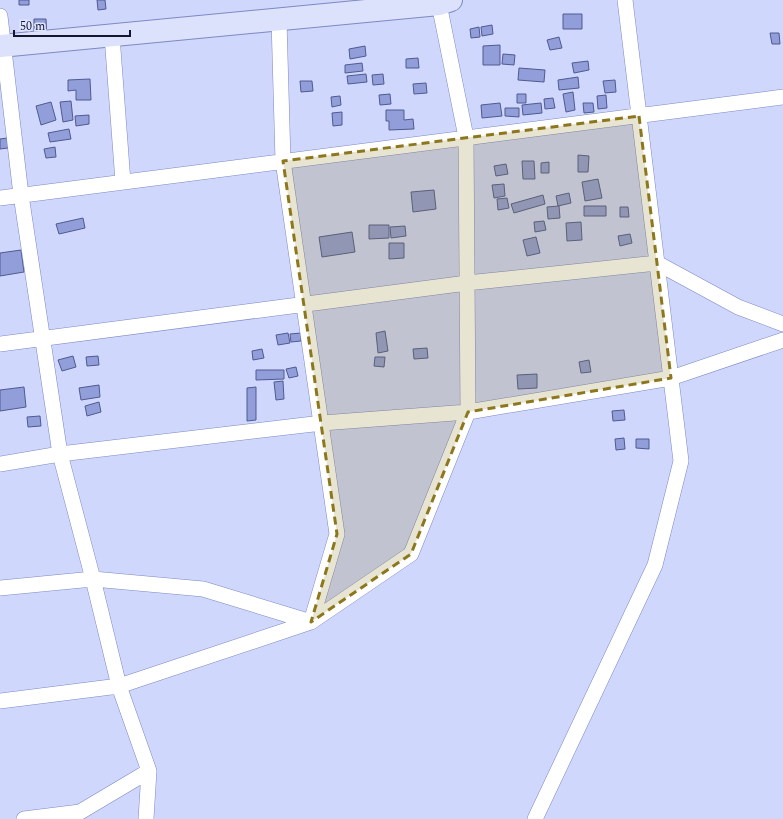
<svg xmlns="http://www.w3.org/2000/svg" width="783" height="819" viewBox="0 0 783 819" font-family="Spectral,serif">
<rect width="100%" height="100%" fill="#cfd7fd"/>
<path fill="#919ed9" stroke="#505a90" d="M19,0h10v5h-10z
M97,0h8l1,9 -8,1z
M563,14h19v15h-19z
M34,19h12l1,22 -13,1z
M492,25l1,9 -11,2 -1,-9z
M479,27l1,10 -9,1 -1,-9z
M770,33h9l1,11h-8z
M559,37l3,11 -12,2 -3,-10z
M500,45v20h-17v-19z
M365,46l1,10 -16,3 -1,-10z
M503,54l12,1 -1,10 -12,-1z
M418,58l1,10h-13v-9z
M588,61l1,9 -15,3 -2,-10z
M362,63l1,8 -18,2v-8z
M519,68l26,2 -1,12 -26,-2z
M366,74l1,8 -19,2 -1,-8z
M383,74l1,10 -11,1 -1,-10z
M578,77l1,11 -20,2 -1,-10z
M90,79l1,21h-15v-10l-8,1v-11z
M615,80l1,12 -11,1 -2,-12z
M300,81h12l1,10 -12,1z
M426,83l1,10 -13,1 -1,-10z
M573,92l2,18 -9,2 -3,-18z
M390,94l1,10 -11,1 -1,-10z
M517,94h9v9h-9z
M606,95l1,13 -9,1 -1,-13z
M340,96l1,9 -9,2 -1,-10z
M553,98l2,10 -10,1 -1,-10z
M71,101l2,19 -10,2 -3,-20z
M51,102l5,18 -15,5 -5,-19z
M500,103l2,13 -20,2 -1,-13z
M541,103l1,10 -19,2 -1,-10z
M583,103h10l1,9 -10,1z
M505,108h14v9l-14,-1z
M386,110h18v10l9,-1 1,10 -25,1v-9h-3z
M342,112v13l-9,1 -1,-13z
M89,115v9l-13,2 -1,-10z
M69,129l2,10 -21,3 -2,-9z
M7,138l1,10 -8,1v-10z
M55,147l1,10 -10,1 -2,-9z
M578,155l11,1 -1,16h-10z
M522,161h12l1,18h-12z
M549,162v11h-8v-10z
M506,164l2,10 -12,2 -2,-10z
M598,179l4,19 -17,3 -3,-19z
M504,184l1,12 -11,2 -2,-13z
M434,190l2,19 -23,3 -2,-20z
M569,193l2,10 -13,3 -2,-10z
M543,195l2,9 -31,9 -3,-9z
M507,198l2,10 -11,2 -1,-11z
M559,206l1,12 -12,1 -1,-12z
M584,206h22v10h-22z
M620,207h8l1,10h-9z
M83,218l2,10 -26,6 -3,-10z
M544,221l2,9 -11,2 -1,-10z
M581,222l1,18 -15,1 -1,-18z
M369,225h20v13l-20,1z
M405,226l1,10 -15,2 -1,-11z
M352,232l3,20 -33,5 -3,-20z
M630,234l2,9 -12,3 -2,-10z
M536,237l4,16 -13,3 -4,-16z
M389,243h15v15l-15,1z
M21,250l3,22 -24,4v-23z
M385,331l3,20 -10,2 -2,-20z
M288,333l2,10 -12,2 -2,-10z
M301,333v8l-10,1 -1,-8z
M427,348l1,10 -14,1 -1,-10z
M262,349l2,9 -11,2 -1,-9z
M73,356l3,11 -14,4 -4,-11z
M98,356l1,9 -12,1 -1,-9z
M375,357h10l-1,10 -10,-1z
M589,360l2,12 -10,1 -2,-11z
M296,367l2,9 -9,2 -3,-9z
M256,370h28v9l-28,1z
M537,374v14l-19,1 -1,-14z
M283,381l1,18 -8,1 -2,-18z
M99,385l1,12 -19,3 -2,-12z
M24,387l2,20 -26,4v-21z
M256,387v33l-9,1v-33z
M99,402l2,10 -14,4 -2,-10z
M624,410l1,10 -12,1 -1,-10z
M40,416l1,10 -13,1 -1,-10z
M624,438l1,11 -9,1 -1,-11z
M636,439h13v10l-13,-1z"/>
<g fill="none" stroke-linecap="round" stroke-linejoin="round">
<defs>
<path id="street" d="M0,16l21,179 39,259 33,125 26,107 30,85 -3,48
M112,36l11,146
M0,198l783,-101
M0,344l467,-61 190,-20 81,44 45,17
M0,464l60,-10 262,-31 146,-11 203,-34 112,-38
M0,588l93,-9 110,10 108,33 100,-68 57,-142 -2,-275 -27,-133
M0,701l119,-15 192,-64 26,-88 -54,-373 -4,-141
M24,819l56,-7 69,-41
M535,819l120,-254 26,-104 -56,-461"/>
<path id="secondary" d="M0,46l439,-42 12,-4"/>
</defs>
<use href="#street" stroke="#7d89c3" stroke-width="16"/>
<use href="#secondary" stroke="#7d89c3" stroke-width="24"/>
<use href="#street" stroke="#fff" stroke-width="15"/>
<use href="#secondary" stroke="#dde2fc" stroke-width="22"/>
</g>
<path fill="#8d771c" fill-opacity="0.2" stroke="#8d771c" stroke-width="3" stroke-dasharray="8 5" stroke-linejoin="round" d="M639,116l32,262 -203,34 -57,142 -100,68 26,-88 -54,-373z"/>
<path d="M14 30v6h116v-6" fill="none" stroke="#14172e" stroke-width="2"/>
<text x="20" y="30" font-size="12" fill="#14172e" stroke="#dfe5ff" stroke-width="3" paint-order="stroke">50 m</text>
</svg>
